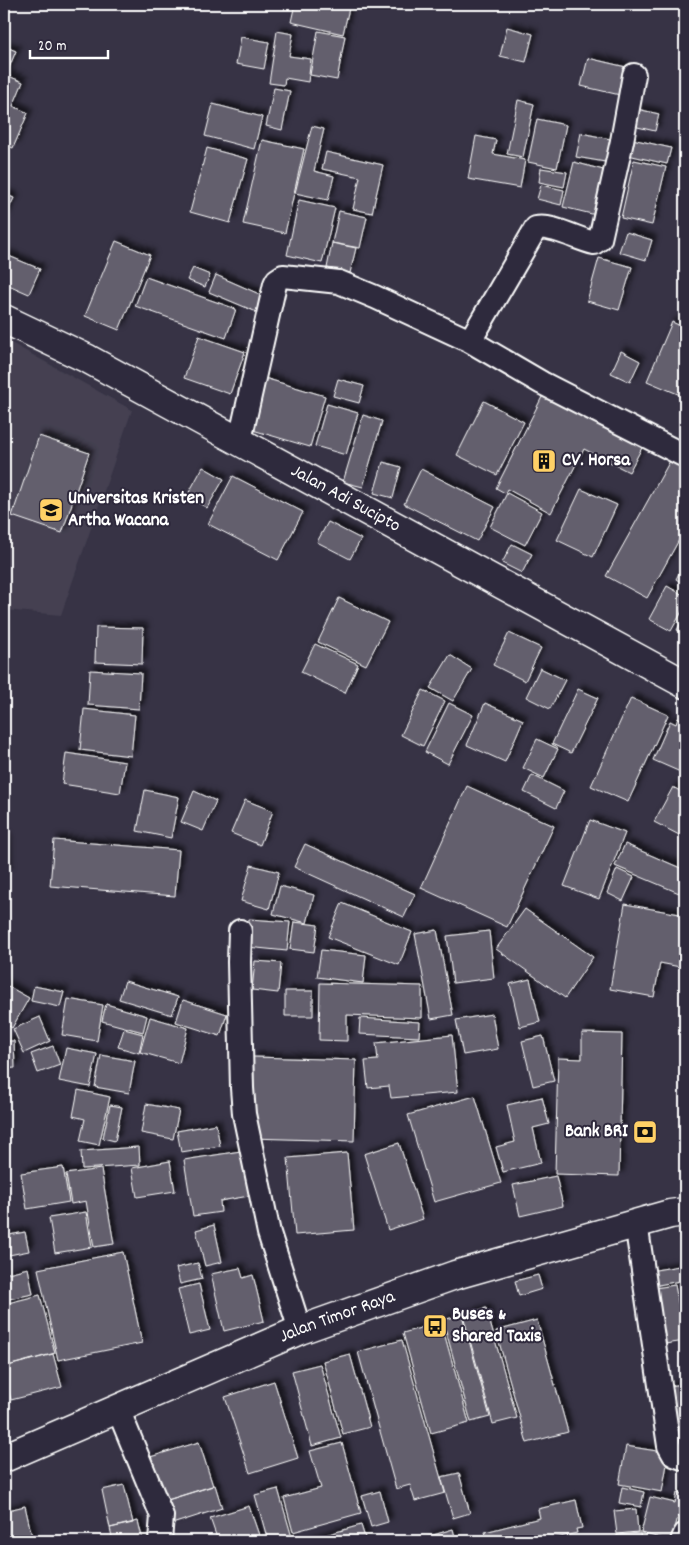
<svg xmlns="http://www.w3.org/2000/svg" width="689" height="1545" viewBox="0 0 689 1545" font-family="Dekko,sans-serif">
<defs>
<filter id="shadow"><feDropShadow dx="4.5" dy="-4.5" stdDeviation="2.5" flood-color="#0009"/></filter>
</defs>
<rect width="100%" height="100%" fill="#373345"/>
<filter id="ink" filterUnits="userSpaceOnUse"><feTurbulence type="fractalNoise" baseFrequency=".02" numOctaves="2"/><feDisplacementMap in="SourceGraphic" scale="10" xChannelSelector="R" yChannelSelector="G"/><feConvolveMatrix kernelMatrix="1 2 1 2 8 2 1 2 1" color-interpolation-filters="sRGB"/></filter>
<g filter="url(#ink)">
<path fill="#444051" d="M4,339l128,71 -71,205 -57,-5z"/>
<path fill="#635f6d" stroke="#fff" filter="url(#shadow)" d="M295,4h55l-7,30 -52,-12z
M507,27l26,7 -7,28 -26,-6z
M277,31l16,3 -4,22 22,3 -3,23 -23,-4 -1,7 -15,-2z
M318,31l27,5 -8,44 -27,-5z
M241,37l28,5 -5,27 -28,-5z
M4,46l12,5 -10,24 17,7 -10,24 15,7 -15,35 -9,-4z
M588,58l38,9 -6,28 -39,-9z
M274,88l16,3 -8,39 -16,-4z
M518,100l16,4 -11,53 -16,-3z
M213,104l49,13 -8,32 -49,-13z
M637,109l22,5 -4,17 -22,-5z
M537,119l29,6 -9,43 -29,-6z
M312,126l12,3 -10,42 20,5 -6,24 -33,-7z
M581,133l34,7 -4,23 -35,-6z
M476,136l20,4 -3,14 32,6 -5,28 -52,-9z
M632,139l39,9 -4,16 -39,-9z
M262,140l42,9 -19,84 -42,-9z
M207,148l41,11 -18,64 -40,-11z
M326,152l57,13 -11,48 -19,-4 7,-32 -38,-8z
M634,160l32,7 -14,58 -31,-7z
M574,162l33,9 -11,44 -33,-8z
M541,168l26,4 -3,15 -25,-5z
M541,185l23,5 -3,15 -24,-6z
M4,194l10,4 -10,21z
M299,200l36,8 -13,55 -35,-8z
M339,211l28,6 -7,31 -28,-5z
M626,232l26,8 -6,20 -27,-8z
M116,241l34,14 -31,75 -34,-14z
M332,243l24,5 -6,25 -23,-5z
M4,254l36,15 -11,25 -25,-11z
M599,258l33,9 -13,43 -32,-9z
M193,268l17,7 -5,12 -18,-7z
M216,275l50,22 -7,16 -50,-21z
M146,277l90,32 -10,29 -91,-32z
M672,322l13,6v69l-38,-16z
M199,336l46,16 -15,42 -46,-16z
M621,351l19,10 -10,21 -19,-9z
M261,377l64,19 -15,51 -64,-19z
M338,379l26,7 -5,17 -26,-7z
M544,393l100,51 -15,28 -45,-23 -33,64 -44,-24 -2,4 -9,-5z
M484,401l40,21 -27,53 -40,-20z
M327,404l31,9 -12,42 -31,-9z
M363,415l19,6 -19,66 -20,-5z
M39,436l50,17 -27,80 -50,-17z
M671,459l14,8v62l-38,69 -41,-22z
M383,462l18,5 -8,31 -19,-5z
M203,467l21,12 -17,29 -20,-12z
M421,469l74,38 -18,34 -73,-37z
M233,476l70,36 -25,48 -70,-36z
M581,489l36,16 -24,52 -36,-17z
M507,493l35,19 -17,33 -35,-18z
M328,522l33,17 -11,20 -33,-17z
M512,544l20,10 -10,19 -20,-10z
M685,562v23l-9,-6z
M667,586l18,10v10l-14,25 -22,-12z
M339,598l49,24 -22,43 -48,-23z
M685,615v19l-8,-4z
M96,627l47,1 -1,36 -47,-2z
M509,633l32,15 -16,33 -32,-16z
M315,644l43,20 -13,29 -44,-21z
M450,655l22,14 -19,32 -23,-13z
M540,668l25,12 -15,29 -24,-12z
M90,670l51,3 -2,36 -51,-4z
M578,689l20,9 -27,55 -19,-9z
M423,690l22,11 -22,45 -22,-11z
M631,698l37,17 -40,87 -37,-16z
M449,703l24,12 -25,49 -23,-12z
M485,703l38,17 -18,42 -38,-17z
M84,709l51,6 -4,41 -51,-6z
M678,718l7,3v53l-32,-14 17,-39 6,3z
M537,739l21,10 -14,29 -21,-10z
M66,753l59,9 -5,31 -58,-9z
M532,775l32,16 -8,17 -32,-16z
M467,786l87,40 -47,101 -86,-39z
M673,787l12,7v44l-31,-16z
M145,790l34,7 -8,41 -34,-7z
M194,791l22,10 -13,30 -22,-9z
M245,800l28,11 -13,34 -29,-12z
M590,820l35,13 -26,66 -35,-13z
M4,837h2l1,34h-3z
M54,840l125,10 -4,46 -125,-10z
M305,844l110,50 -11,23 -110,-50z
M625,844l60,26v9l-6,14 -64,-27z
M251,865l28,7 -10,37 -28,-8z
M617,869l17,8 -11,24 -16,-8z
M280,886l34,9 -7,28 -34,-9z
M342,903l70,29 -13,33 -71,-28z
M625,904l60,11v53l-25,-5 -6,34 -44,-8z
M525,909l68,48 -28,41 -69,-49z
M249,919l41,3 -3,29 -40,-4z
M294,922l24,3 -4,27 -24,-3z
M437,930l16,85 -22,4 -16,-85z
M489,931l5,47 -41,5 -6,-47z
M321,950l45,5 -3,28 -46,-6z
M255,961l26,2 -3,30 -26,-3z
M530,979l10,43 -20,5 -10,-43z
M125,981l53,16 -6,18 -53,-16z
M320,983l102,3v32l-75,-3v26l-28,-1z
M4,984l25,14 -17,30 -8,-5z
M34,986l30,6 -4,15 -29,-6z
M285,991h28v25h-28z
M68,999l35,6 -6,36 -35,-6z
M183,1000l44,14 -7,22 -44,-14z
M106,1004l41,12 -4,16 -41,-11z
M492,1014l6,35 -35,6 -7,-35z
M40,1017l10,24 -26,12 -11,-24z
M150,1017l38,11 -9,35 -39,-11z
M360,1018l60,4 -1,15 -60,-3z
M124,1029l19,5 -4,19 -21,-6z
M582,1033l40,1 -3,142 -64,-2 3,-116 24,1z
M452,1035l6,57 -67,6 -2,-12 -21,2 -3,-27 13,-1 -2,-17z
M543,1036l11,45 -21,5 -11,-45z
M4,1041h10l1,27 -11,1z
M53,1046l7,19 -22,8 -7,-19z
M66,1048l31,6 -7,33 -31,-6z
M101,1055l34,6 -6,32 -34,-6z
M253,1057l103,3 -2,81 -104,-3z
M78,1090l32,7 -11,48 -19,-4 5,-22 -12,-3z
M475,1096l26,87 -67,19 -26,-87z
M542,1097l7,27 -16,4 8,35 -38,9 -7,-25 19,-5 -8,-37z
M146,1104l33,6 -6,29 -32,-6z
M110,1105l12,2 -7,34 -12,-3z
M216,1124l4,22 -39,6 -4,-21z
M399,1143l24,76 -35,11 -24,-76z
M139,1147l1,18 -58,4 -1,-18z
M247,1150l8,45 -35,6 1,11 -28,4 -9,-56z
M347,1153l7,77 -59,5 -7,-77z
M170,1161l5,30 -38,6 -5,-29z
M63,1167l6,35 -42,7 -6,-36z
M101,1169l13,75 -20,3 -8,-46 -15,3 -5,-30z
M556,1176l7,30 -43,10 -7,-31z
M86,1212l6,35 -37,6 -6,-35z
M214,1225l8,37 -17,4 -9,-36z
M25,1232l4,19 -25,5v-20z
M123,1252l19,91 -84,17 -20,-91z
M198,1263l4,16 -22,5 -4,-16z
M685,1265v15l-32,6 -3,-15z
M28,1268l5,26 -29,6v-26z
M240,1268l3,10 10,-3 11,46 -40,10 -13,-57z
M538,1275l4,14 -23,7 -4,-15z
M199,1284l11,46 -21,5 -11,-46z
M675,1285l10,56 -20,3 -10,-56z
M40,1295l15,58 -51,14v-63z
M486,1308l31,110 -24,6 -30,-109z
M462,1315l28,102 -19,5 -28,-102z
M537,1320l31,112 -41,11 -31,-112z
M441,1322l28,101 -38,10 -28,-100z
M402,1340l43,153 -30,8 -5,-16 -14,4 -38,-137z
M53,1354l9,33 -51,13 -7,-27v-6z
M350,1354l20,73 -27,7 -20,-73z
M320,1364l21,74 -29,8 -20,-75z
M274,1381l24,77 -48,15 -25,-76z
M685,1384v66l-10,2 -7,-66z
M199,1442l14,44 -52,16 -14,-44z
M342,1443l19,70 -68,19 -9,-34 37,-10 -11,-37z
M626,1446l43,7 -7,39 -43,-8z
M459,1473l11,40 -17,5 -12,-41z
M124,1485l9,38 -23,5 -8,-38z
M215,1485l7,23 -53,17 -8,-23z
M622,1487l22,5 -3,15 -22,-4z
M278,1489l15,52h-25l-13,-46z
M380,1491l8,31 -17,5 -9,-31z
M677,1493l8,2v23l-7,-2 -6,25 -31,-8 9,-36 25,6z
M576,1500l6,28 -6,1 1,4 -33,8h-56l-3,-9 55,-14 -2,-9z
M25,1506l8,35h-29v-30z
M249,1506l12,35h-43l-8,-23z
M636,1509l2,23 -21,2 -3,-23z
M138,1521l5,20h-30l-3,-13z
M361,1525l5,16h-62z
M453,1529l3,12h-28l-1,-4z
M640,1533l1,8h-24v-6z"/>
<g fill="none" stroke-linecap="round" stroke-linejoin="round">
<defs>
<path id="minor" d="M470,341l66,-113c15,-4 43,12 58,15l6,-4 22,-98 12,-66
M240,440l35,-156 2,-4 6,-4 56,6 36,15 95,44 72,42 143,73
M240,931l-1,31 3,126 2,26 25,119 31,97
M636,1223l33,223 5,9 11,4
M118,1409l44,107 -2,25
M682,1541l3,-7"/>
<g id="secondary">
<path id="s1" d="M4,319l84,40 597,325"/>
</g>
<g id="trunk">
<path id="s2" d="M4,1458l296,-128 155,-55 215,-61 15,-2"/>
</g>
</defs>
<use href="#minor" stroke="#fff" stroke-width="26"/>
<use href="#secondary" stroke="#fff" stroke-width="31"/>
<use href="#trunk" stroke="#fff" stroke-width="31"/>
<use href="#minor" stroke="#2f2a3d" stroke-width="22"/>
<use href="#secondary" stroke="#2f2a3d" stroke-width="28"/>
<use href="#trunk" stroke="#2f2a3d" stroke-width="28"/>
</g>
</g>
<defs>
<symbol id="building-square" viewBox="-11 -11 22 22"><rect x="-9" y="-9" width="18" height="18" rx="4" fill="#ffd166" stroke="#2f2a3d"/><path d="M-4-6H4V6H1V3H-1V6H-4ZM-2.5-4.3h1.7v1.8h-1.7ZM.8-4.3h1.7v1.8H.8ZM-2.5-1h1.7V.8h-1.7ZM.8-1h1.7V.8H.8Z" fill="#111"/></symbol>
<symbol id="university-square" viewBox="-11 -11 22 22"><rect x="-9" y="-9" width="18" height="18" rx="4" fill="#ffd166" stroke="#2f2a3d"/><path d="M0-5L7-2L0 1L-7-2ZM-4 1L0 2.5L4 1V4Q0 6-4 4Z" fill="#111"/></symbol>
<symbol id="bank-square" viewBox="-11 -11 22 22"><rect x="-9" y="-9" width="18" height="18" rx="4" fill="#ffd166" stroke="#2f2a3d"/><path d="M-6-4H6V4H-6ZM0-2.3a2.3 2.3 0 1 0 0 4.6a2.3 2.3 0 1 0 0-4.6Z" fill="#111"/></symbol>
<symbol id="bus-square" viewBox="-11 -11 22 22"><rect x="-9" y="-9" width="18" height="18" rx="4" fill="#ffd166" stroke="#2f2a3d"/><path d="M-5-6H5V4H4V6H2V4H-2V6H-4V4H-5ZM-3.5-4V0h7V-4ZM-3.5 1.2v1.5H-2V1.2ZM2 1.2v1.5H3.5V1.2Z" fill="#111"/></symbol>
</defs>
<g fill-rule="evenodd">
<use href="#building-square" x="530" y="447" width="28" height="28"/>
<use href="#university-square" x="37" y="496" width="28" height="28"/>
<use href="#bank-square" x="631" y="1118" width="28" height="28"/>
<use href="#bus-square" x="421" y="1312" width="28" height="28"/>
</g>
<g text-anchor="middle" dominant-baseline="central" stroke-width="4" stroke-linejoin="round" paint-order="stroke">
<g font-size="19" font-weight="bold" fill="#fff" stroke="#2f2a3d" text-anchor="start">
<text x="562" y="461">CV. Horsa</text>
<text x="68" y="499">Universitas Kristen<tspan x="68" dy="22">Artha Wacana</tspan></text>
<text x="628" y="1132" text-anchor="end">Bank BRI</text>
<text x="452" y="1315">Buses &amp;<tspan x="452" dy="22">Shared Taxis</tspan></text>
</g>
<g font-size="19" fill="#fff" stroke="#2f2a3d">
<text stroke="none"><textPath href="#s1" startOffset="386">Jalan Adi Sucipto</textPath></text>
<text stroke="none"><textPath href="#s2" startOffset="362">Jalan Timor Raya</textPath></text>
</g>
</g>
<rect width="689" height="1545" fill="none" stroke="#2f2a3d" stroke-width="20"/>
<rect x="10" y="10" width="669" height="1525" fill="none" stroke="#fff" stroke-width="2" filter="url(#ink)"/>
<path d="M30 50v8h78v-8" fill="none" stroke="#ffffff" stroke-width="2.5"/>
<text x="38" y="50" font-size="15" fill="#ffffff" stroke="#2f2a3d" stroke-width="4" paint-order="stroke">20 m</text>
</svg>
